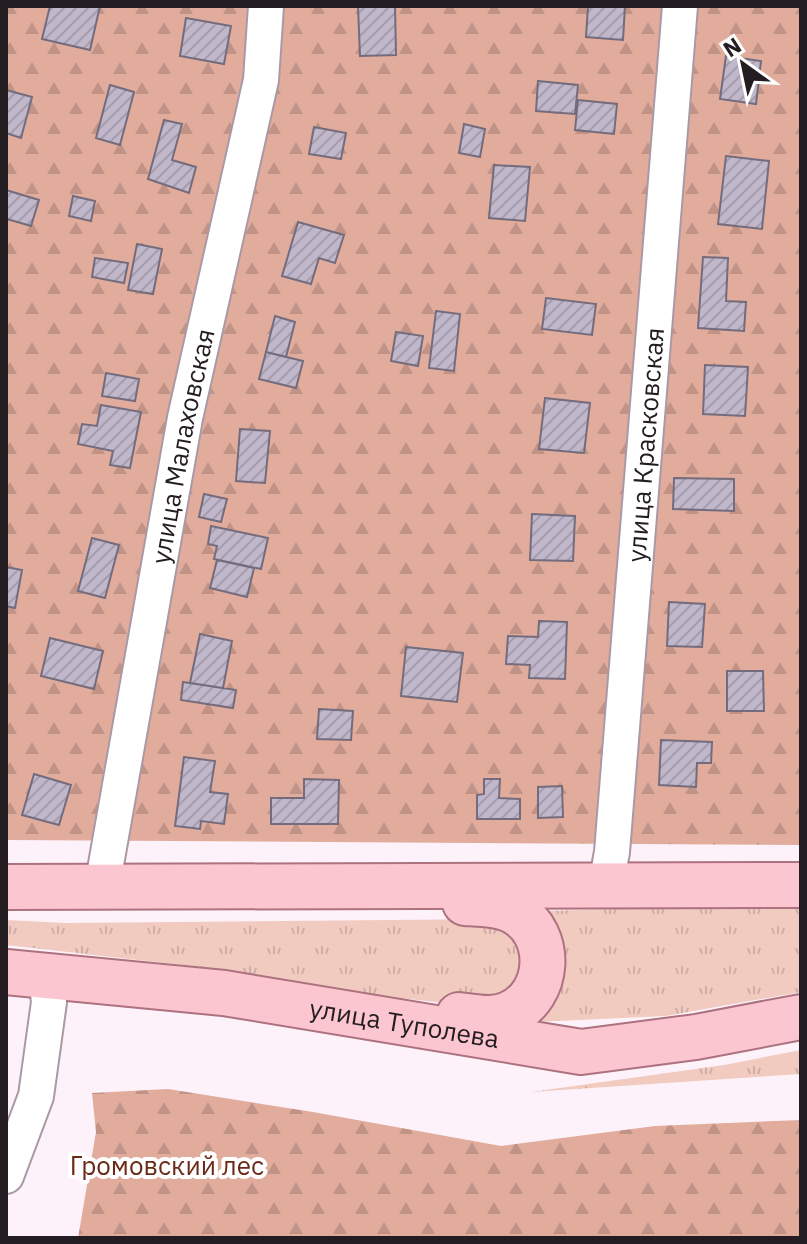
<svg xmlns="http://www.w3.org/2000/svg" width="807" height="1244" viewBox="0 0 807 1244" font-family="'IBM Plex Sans',sans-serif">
<defs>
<pattern id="grass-tufts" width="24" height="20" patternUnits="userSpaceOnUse" patternTransform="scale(2)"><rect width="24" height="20" fill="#f2cbc0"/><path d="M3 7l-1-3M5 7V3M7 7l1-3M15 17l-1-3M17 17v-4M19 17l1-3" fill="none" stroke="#cfaea5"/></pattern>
<pattern id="forest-firs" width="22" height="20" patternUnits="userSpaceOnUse" patternTransform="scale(2)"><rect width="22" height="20" fill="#e1ac9c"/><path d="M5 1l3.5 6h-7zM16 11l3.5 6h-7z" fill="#c19386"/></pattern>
<pattern id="building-hatch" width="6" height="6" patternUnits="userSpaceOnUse" patternTransform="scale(2)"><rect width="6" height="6" fill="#c0b7ca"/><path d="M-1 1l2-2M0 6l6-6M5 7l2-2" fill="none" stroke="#a59dad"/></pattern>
</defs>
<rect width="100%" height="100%" fill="#fef2fa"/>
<path fill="url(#grass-tufts)" d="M801,904v88l-135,24 -130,6 4,-111z
M497,919l25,15 4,49 -54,23 -109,-12 -91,-16 -90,-13 -176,-20v-25l60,3z
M801,1050v24l-270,18 193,-27z"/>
<path fill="url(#forest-firs)" d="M6,6h795v839l-795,-5z
M168,1089l145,23 188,34 154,-20 146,-6v118h-723l18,-106 -4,-39z"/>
<path fill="url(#building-hatch)" stroke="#746c7d" stroke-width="2" d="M50,6h50l-10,44 -48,-11z
M358,6h37l1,49 -36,1z
M588,6h37l-2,34 -37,-3z
M186,18l45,8 -7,38 -44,-8z
M726,56l35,5 -5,43 -36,-5z
M538,81l40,4 -3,29 -39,-3z
M110,85l24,7 -14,53 -24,-7z
M6,90l26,7 -11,41 -15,-5z
M578,100l39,4 -3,30 -39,-4z
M164,120l18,4 -10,36 24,7 -7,26 -41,-14z
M464,124l21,5 -5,28 -21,-4z
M314,127l32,6 -5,26 -32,-5z
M726,156l43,5 -7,68 -44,-5z
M494,165l36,2 -5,54 -36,-3z
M6,190l33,10 -8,26 -24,-7 -1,3z
M73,196l22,5 -4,20 -22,-5z
M298,222l46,13 -9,28 -16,-5 -8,26 -29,-8z
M137,244l25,5 -9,45 -25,-4z
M703,257l25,1 -2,43 20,1 -2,29 -46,-3z
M95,258l33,5 -4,20 -32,-6z
M546,298l50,6 -4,31 -50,-6z
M436,311l24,3 -6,57 -25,-3z
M275,316l20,6 -9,35 -20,-5z
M396,332l27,4 -5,30 -27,-5z
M266,352l37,9 -7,27 -37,-9z
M705,365l43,2 -3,49 -42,-2z
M106,373l33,6 -4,22 -33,-5z
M545,398l45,5 -6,50 -45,-4z
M101,405l40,7 -11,56 -20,-3 3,-14 -35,-7 4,-20 15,2z
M240,429l30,2 -5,52 -29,-2z
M674,478l60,1v32l-61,-2z
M204,494l23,5 -6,23 -22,-5z
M532,514l43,2 -2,45 -43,-1z
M211,526l57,12 -7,31 -47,-10 3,-13 -9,-2z
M92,538l27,7 -14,53 -27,-7z
M217,560l37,8 -7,29 -37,-9z
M6,567l16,3 -7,38 -9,-2z
M669,602l36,2 -3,43 -35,-1z
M539,621l28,1 -2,57 -36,-1 1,-13 -24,-1 2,-28 30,1z
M200,634l32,7 -9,47 -33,-5z
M50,638l53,13 -9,38 -53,-13z
M406,647l57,6 -6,49 -56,-6z
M727,671h36l1,40h-37z
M183,682l53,8 -3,18 -52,-8z
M319,709l34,2 -2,29 -34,-1z
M661,740l51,2 -1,21h-14l-1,24 -37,-2z
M184,757l31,4 -5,31 18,2 -4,30 -23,-3 -1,8 -25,-3z
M34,774l37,11 -12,40 -37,-10z
M304,779l35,1 -1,44h-67v-26h33z
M484,779h16l-1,19 21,1v20h-43v-24l7,-1z
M562,786l1,31 -25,1v-31z"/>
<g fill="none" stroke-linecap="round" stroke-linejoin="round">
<defs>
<g id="minor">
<path id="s1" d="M606,885l6,-33 68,-846"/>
<path id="s2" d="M102,887l83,-469 76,-338 5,-74"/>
<path d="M6,1176l30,-80 13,-94 -3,-26"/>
</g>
<g id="major">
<path d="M6,887l795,-2"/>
<path id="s3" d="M6,972l218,21 357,59 115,-15 105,-20"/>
<path d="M459,1015c17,2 34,6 50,-1 42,-18 45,-80 6,-102 -15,-8 -33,-8 -50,-9"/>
</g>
</defs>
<use href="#minor" stroke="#aa99a5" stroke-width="38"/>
<use href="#major" stroke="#ad727f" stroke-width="48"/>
<use href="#minor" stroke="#fff" stroke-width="34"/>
<use href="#major" stroke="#fbc6d0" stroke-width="44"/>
</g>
<g text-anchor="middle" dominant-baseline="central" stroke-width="8" stroke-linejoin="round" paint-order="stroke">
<g font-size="26" fill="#231c21" stroke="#fff">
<text stroke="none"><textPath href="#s2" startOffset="448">улица Малаховская</textPath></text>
<text stroke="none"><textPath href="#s1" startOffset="442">улица Красковская</textPath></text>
<text stroke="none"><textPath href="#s3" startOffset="402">улица Туполева</textPath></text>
</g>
<g font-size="26" fill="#6a2a17" stroke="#fff">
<text x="167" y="1165">Громовский лес</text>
</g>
</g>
<rect width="807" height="1244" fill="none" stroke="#231c21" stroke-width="16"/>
<g transform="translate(743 64) rotate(327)" stroke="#ffffff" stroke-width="6" paint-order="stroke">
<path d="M0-6L14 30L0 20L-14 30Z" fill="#231c21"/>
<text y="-12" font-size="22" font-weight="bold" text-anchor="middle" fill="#231c21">N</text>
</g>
</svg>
